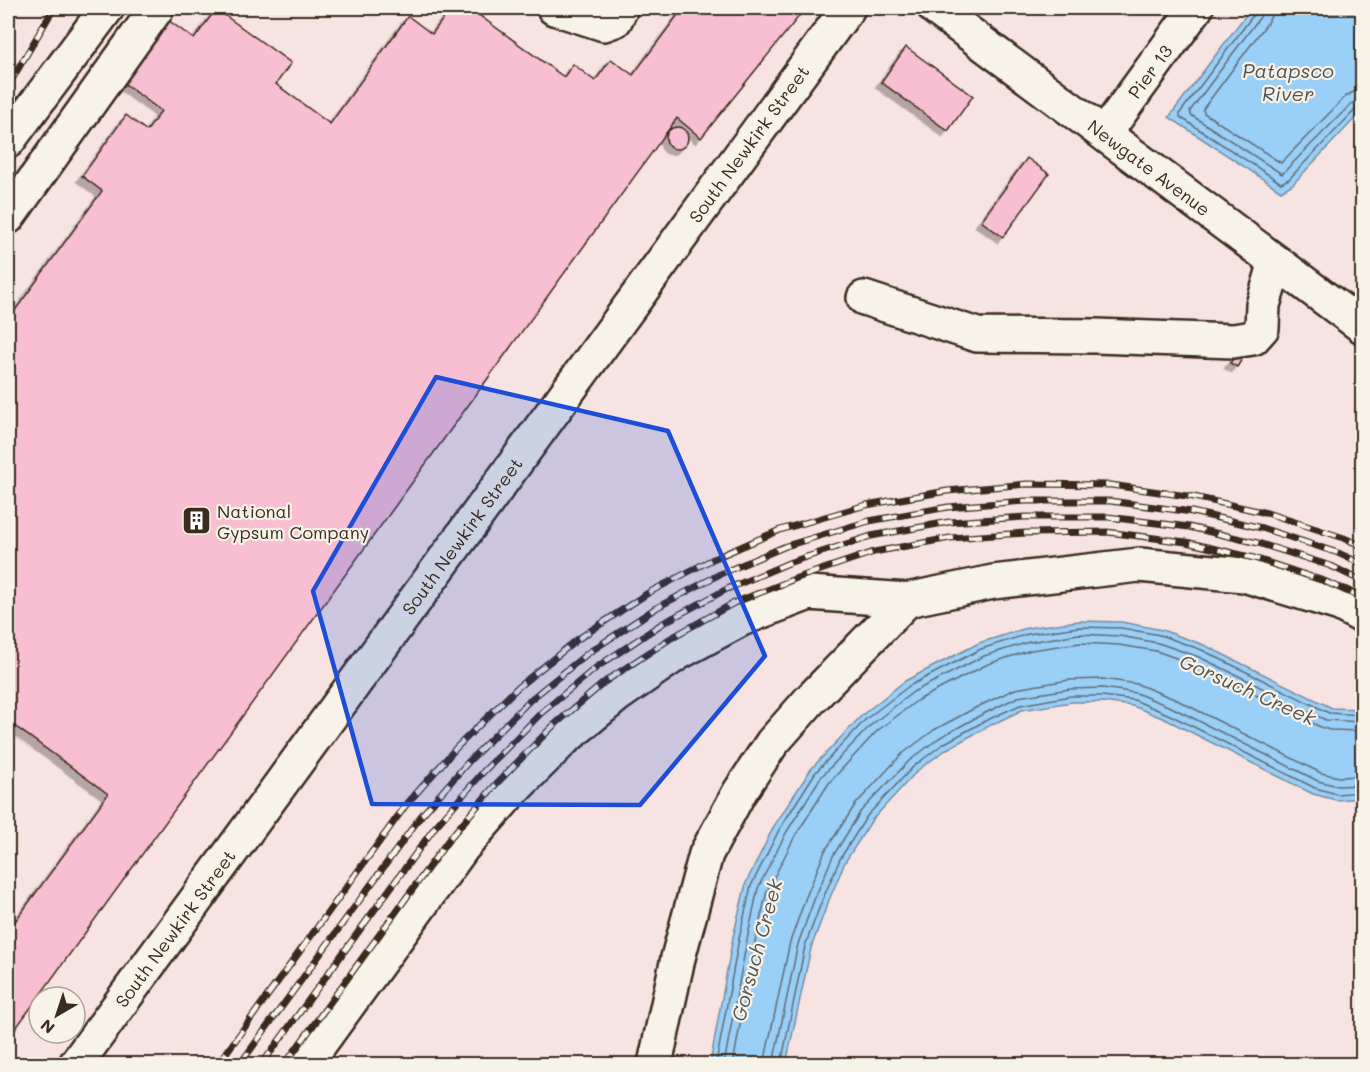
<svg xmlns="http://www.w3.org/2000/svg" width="1370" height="1072" viewBox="0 0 1370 1072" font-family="Mali,sans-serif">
<defs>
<filter id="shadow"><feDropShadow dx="-5.5" dy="5.5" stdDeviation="0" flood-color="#0004"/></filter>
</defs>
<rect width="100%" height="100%" fill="#f7f3e8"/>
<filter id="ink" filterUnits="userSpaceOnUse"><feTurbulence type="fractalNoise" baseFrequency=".0167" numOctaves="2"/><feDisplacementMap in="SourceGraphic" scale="12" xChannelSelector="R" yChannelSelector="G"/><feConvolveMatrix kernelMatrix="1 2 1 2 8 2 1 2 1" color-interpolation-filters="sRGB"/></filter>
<g filter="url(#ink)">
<path fill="#f7e3e1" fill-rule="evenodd" d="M8,8h1243l-82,108 124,68 69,-73v953h-1354zM39,997h36v36h-36z"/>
<path fill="#9acff8" stroke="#748da1" stroke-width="1.5" d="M1251,8h111v103l-69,73 -12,7 -112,-74z
M1079,621l43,1 40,8 42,15 128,63 30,1v89l-26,2 -23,-6 -146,-74 -34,-14 -31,-4h-30l-50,8 -35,17 -40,22 -29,21 -46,50 -27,42 -18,43 -16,43 -25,116h-76l23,-127 13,-54 28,-57 37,-57 51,-54 43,-34 74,-38 48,-15z"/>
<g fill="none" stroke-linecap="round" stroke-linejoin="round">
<path stroke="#616c75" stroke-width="1.5" d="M1255,8l-1,6 -74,99v4l101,66 8,-4 67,-70 6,-2
M1263,8l-3,9 -70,94 1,4 91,59 69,-70 5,-3 6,-1
M1272,8l-1,8 -3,6 -65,87 1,4 77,50 64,-66 8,-5 9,-1
M716,1064l23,-125 12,-53 28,-56 36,-57 51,-54 43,-33 72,-37 47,-15 51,-7 42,1 39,7 42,15 127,63 33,2
M724,1064l23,-124 11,-52 28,-55 35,-56 50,-52 42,-33 71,-36 45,-14 50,-8 41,2 38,7 41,14 50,24 40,22 37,17 36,2
M733,1064l22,-122 12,-51 27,-53 35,-55 48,-52 41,-31 70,-36 43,-14 49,-7 39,2 37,6 40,14 49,24 40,22 38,17 7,2 32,1
M764,1064l26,-122 16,-45 19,-46 30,-46 47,-51 32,-24 43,-23 38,-18 54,-9 34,-1 34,5 40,16 144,73 18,4 23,-1
M773,1064l25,-120 16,-44 19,-44 28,-45 48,-50 30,-23 42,-23 37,-18 52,-8 33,-1 33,5 37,15 145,73 20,5 24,-1
M781,1064l24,-118 16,-43 19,-44 27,-43 47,-50 29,-22 42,-23 35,-16 51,-9h31l32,4 36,15 145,73 22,6 25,-2"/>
</g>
<path fill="#f8bed1" stroke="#3b2a1e" stroke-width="1.5" filter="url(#shadow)" d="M451,8h18l95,69 9,-13 22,17 16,-22 22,16 50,-67h118l3,2 -103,128 -24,-20 -669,921v-108l100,-137 -100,-73v-401l94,-129 -20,-15 44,-61 21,16 14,-20 -39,-29 46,-62 26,19 22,-30 75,54 -15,21 54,40 78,-108 24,18z
M906,47l67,49 -25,35 -67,-49z
M666 138a11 11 0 1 1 22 0a11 11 0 1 1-22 0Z
M1027,158l22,16 -46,63 -22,-16z
M1238,352l6,4 -7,11 -7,-4z"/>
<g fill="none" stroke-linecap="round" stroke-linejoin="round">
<defs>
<g id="minor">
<path d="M554,8l50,16 11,-4 6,-12"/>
<path id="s1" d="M935,8l427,318"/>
<path id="s2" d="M1105,133l91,-125"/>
<path d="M8,141l99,-133"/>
<path d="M8,217l149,-209"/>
<path d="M864,298l113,37 119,1 137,5 20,-3 9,-10 1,-23 13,-43"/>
<path id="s3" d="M76,1064l772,-1056"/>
<path d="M305,1064l157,-216 48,-55 54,-54 52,-43 62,-43 63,-34 68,-26 98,7 86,-18 146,-17 105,10 96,29 22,12"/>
<path d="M655,1064l23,-106 28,-104 33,-61 33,-50 38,-43 97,-100"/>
</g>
</defs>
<use href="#minor" stroke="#3b2a1e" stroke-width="38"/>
<use href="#minor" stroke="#f7f3e8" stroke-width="33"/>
<defs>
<path id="rail" d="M8,86l46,-78
M218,1064l188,-259 50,-57 62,-61 60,-48 70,-46 65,-34 67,-29 86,-25 81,-14 80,-7 84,1 83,12 73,16 77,25 18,8
M240,1064l181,-248 49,-56 60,-60 58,-47 68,-45 64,-34 66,-28 83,-25 79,-14 78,-6h84l82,11 70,16 76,25 24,11
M262,1064l173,-237 49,-56 57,-58 56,-46 66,-44 64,-34 64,-27 80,-26 78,-14 77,-5h82l81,10 69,16 73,23 31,15
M285,1064l165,-226 47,-55 56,-57 53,-45 65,-43 63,-35 63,-25 77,-26 76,-14 76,-5 81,-1 79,10 68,16 70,23 38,17"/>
</defs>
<use href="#rail" stroke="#3b2a1e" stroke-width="7"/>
<use href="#rail" stroke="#f7f3e8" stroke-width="4.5" stroke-dasharray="14" stroke-linecap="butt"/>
</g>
</g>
<path fill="#1d4ed8" fill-opacity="0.2" stroke="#1d4ed8" stroke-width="4.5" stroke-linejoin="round" d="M436,377l232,54 97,225 -125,149 -268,-1 -59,-213z"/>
<defs>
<symbol id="building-square" viewBox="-11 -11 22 22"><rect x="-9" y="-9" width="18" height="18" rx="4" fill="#3b2a1e" stroke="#f7f3e8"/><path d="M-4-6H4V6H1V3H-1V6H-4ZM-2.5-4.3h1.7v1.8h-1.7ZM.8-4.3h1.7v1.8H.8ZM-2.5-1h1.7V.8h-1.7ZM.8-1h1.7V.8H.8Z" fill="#fff"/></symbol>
</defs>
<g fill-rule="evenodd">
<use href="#building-square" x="180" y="504" width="33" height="33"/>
</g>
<g text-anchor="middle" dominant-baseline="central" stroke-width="4.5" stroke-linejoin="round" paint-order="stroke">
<g font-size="18" fill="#3b2a1e" stroke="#f7f3e8">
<text stroke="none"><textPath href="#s2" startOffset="76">Pier 13</textPath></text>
<text stroke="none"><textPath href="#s3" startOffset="1140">South Newkirk Street</textPath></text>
<text stroke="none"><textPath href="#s1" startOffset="267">Newgate Avenue</textPath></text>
<text stroke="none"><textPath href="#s3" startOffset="654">South Newkirk Street</textPath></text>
<text stroke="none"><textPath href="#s3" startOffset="168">South Newkirk Street</textPath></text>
</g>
<g font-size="18" fill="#3b2a1e" stroke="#f7f3e8" text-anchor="start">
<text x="217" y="511">National<tspan x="217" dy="21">Gypsum Company</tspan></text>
</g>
<g font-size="20" font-style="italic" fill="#535354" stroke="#f7f3e8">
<text x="1288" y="70">Patapsco<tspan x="1288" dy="23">River</tspan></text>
<text transform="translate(1248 689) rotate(24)">Gorsuch Creek</text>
<text transform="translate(756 950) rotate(-75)">Gorsuch Creek</text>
</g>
</g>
<rect width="1370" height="1072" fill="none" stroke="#f7f3e8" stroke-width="30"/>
<rect x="15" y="15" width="1340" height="1042" fill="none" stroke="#3b2a1e" stroke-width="2" filter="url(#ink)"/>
<g transform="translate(57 1015) rotate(219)"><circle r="28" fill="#f7f3e8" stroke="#aca397" stroke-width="1.5"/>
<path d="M0-4.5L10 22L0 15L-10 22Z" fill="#3b2a1e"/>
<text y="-9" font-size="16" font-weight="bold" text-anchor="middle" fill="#3b2a1e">N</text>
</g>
</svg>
